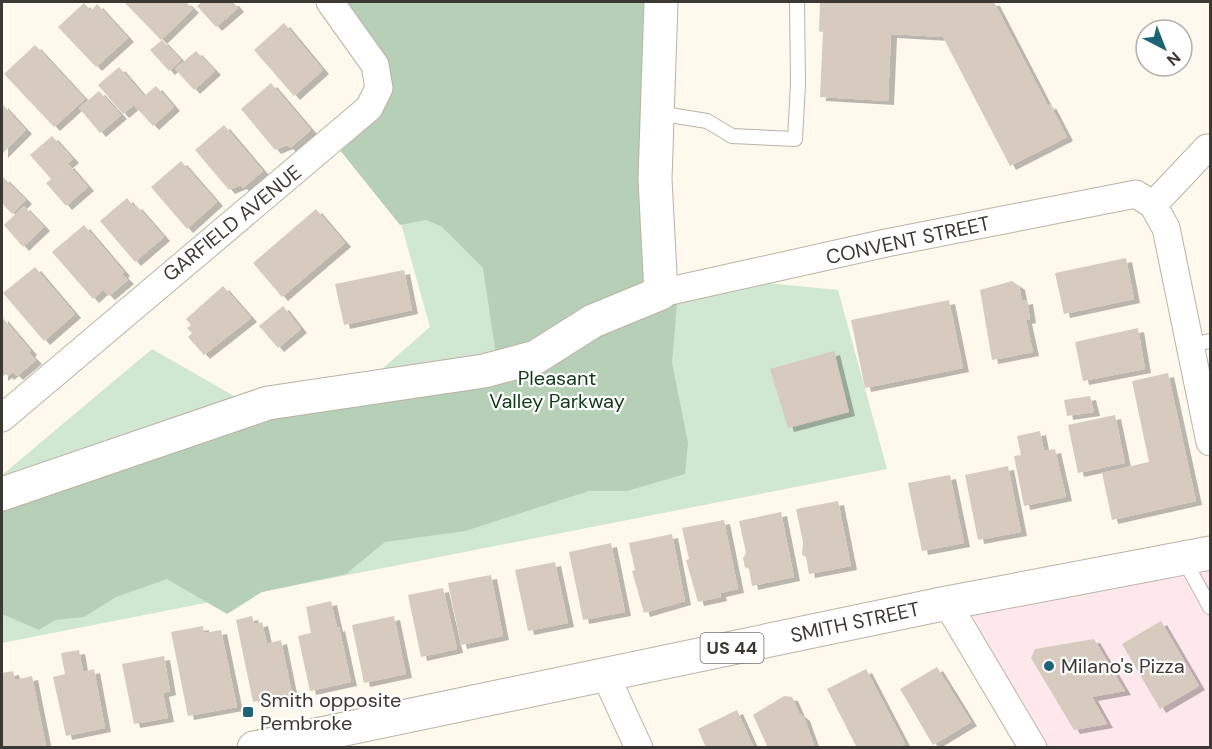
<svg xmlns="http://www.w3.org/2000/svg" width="1212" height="749" viewBox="0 0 1212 749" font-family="'DM Sans',sans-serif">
<defs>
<filter id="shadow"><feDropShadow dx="6" dy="4" stdDeviation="0" flood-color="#0004"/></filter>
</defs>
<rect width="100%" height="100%" fill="#fff8ec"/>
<path fill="#fee8eb" d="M1210,546v201h-181l-77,-151z"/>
<path fill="#d0e7d1" d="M389,181l245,89 204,20 49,179 -885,174v-168l150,-126 103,59 103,-18 72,-63z"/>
<path fill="#b5d0b6" d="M328,2h334l-6,143 22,145 -6,73 16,80 -3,31 -58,17h-38l-124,40 -80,11 -39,32 -84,18 -35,22 -60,-35 -51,18 -32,20 -29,3 -16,10 -37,-16v-116l267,-92 229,-38 -15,-100 -42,-42 -15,-6 -26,5 -65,-81 43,-65z"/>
<path fill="#d7cabe" filter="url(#shadow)" d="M124,2h62l7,7 -32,31z
M202,2h31l5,6 -22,19 -19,-21z
M820,2h174l54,104 2,-2 17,33 -57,29 -67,-129 -52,-3 -3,67 -68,-4 3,-65 -4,-1z
M84,3l7,8 6,-7 31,34 -32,29 -38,-40z
M284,23l39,47 -29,26 -40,-46z
M162,40l19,20 -12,11 -19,-21z
M35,45l50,54 -31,28 -50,-53z
M196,51l19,20 -21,19 -19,-21z
M119,67l25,29 12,-10 18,21 -21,19 -19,-21 -11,9 -25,-29z
M271,83l40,47 -21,18 -3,-3 -12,5 -34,-41z
M99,91l22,24 -21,18 -21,-25z
M2,104l24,26 -24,24z
M224,125l39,46 -20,17 -2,-3 -12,5 -34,-40z
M52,136l21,23 -17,14 12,-9 20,23 -22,19 -20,-23 5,-4 -21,-24z
M181,161l36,41 -30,27 -36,-42z
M3,177l23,23 -14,14 -10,-11z
M127,198l7,9 2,-2 28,32 -29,25 -35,-41z
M24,206l20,21 -21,20 -19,-22z
M316,209l29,34 -63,54 -29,-34z
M84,225l40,47 -2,2 6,6 -19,16 -6,-6 -10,9 -41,-47z
M1126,258l8,41 -70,15 -9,-41z
M35,267l40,47 -31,27 -41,-48z
M404,270l8,40 -68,15 -9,-41z
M1012,281l7,5 3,15 5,-1 3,19 -4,1 7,32 -41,8 -12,-70z
M223,286l28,32 -47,37 -16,-18 4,-4 -5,-5 4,-3 -5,-6z
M949,300l14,68 -98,20 -14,-68z
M283,306l18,23 -23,19 -19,-22z
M2,317l29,34 -2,2 7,7 -19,16 -4,-4 -5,4 -2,-2 -4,3z
M1138,328l7,41 -62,12 -8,-39z
M834,351l15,61 -61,16 -18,-59z
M1168,373l28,128 -84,19 -10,-47 47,-11 -17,-81z
M1090,396l4,16 -27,4 -3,-16z
M1115,415l10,48 -47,10 -10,-48z
M1040,431l4,20 11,-2 11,48 -42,9 -10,-50 7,-1 -4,-19z
M1008,466l13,66 -43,8 -13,-65z
M950,475l14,68 -42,8 -14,-68z
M838,501l13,65 -42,8 -3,-17 -4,-2 1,-13 -7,-33z
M781,512l13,65 -42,9 -3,-17 -4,-2 -2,-9 3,-5 -7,-32z
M724,520l14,69 -18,4 1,4 -23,5 -12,-42 3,-1 -7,-31z
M672,534l13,67 -41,12 -12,-42 3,-1 -6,-27z
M611,543l14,69 -42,8 -14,-68z
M555,562l13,61 -40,8 -13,-61z
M491,575l12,61 -42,9 -13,-62z
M443,588l14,61 -36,8 -13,-62z
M331,601l6,27 2,-1 12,55 -41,9 -12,-55 13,-3 -5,-26z
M252,616l2,8 8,-2 5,22 14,-4 11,54 -39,8 -17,-82z
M394,616l12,58 -42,9 -12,-58z
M1161,621l38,65 -39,23 -38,-65z
M203,626l1,7 17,-3 16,77 -49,9 -17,-84z
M1094,639l31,52 -33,6 15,27 -33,6 -43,-72 4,-9z
M79,650l4,22 11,-3 11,59 -39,8 -13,-59 12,-3 -4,-21z
M164,656l6,35 -7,2 5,25 -34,6 -12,-60z
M937,667l34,55 -38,23 -33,-56z
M866,669l39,75 -8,4h-40l-30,-59z
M13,671l2,9 17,-4 14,70 -44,2v-75z
M784,696l8,1 7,16 5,4 11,31h-47l-15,-33z
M737,710l17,38h-48l-8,-19z"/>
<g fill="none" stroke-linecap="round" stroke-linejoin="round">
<defs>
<path id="lane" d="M657,113l50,8 25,15 63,3 3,-55 -1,-82
M1191,345l19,-4
M1183,558l27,49"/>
<path id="street" d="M1153,205l54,-57
M661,293l225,-50 250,-49 17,11 13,23 44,214
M2,418l367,-310 10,-20 -4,-23 -45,-63
M947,603l86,145
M605,674l34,74"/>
<path id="secondary" d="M2,494l266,-91 216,-32 52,-14 57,-36 68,-28 -6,-114 6,-177"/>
<path id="primary" d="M254,748l693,-145 263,-50"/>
</defs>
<use href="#lane" stroke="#bab2a4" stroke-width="16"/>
<use href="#street" stroke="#bab2a4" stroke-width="29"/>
<use href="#secondary" stroke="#bab2a4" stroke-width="35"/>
<use href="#primary" stroke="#bab2a4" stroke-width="35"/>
<use href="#lane" stroke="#fff" stroke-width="14"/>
<use href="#street" stroke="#fff" stroke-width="27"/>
<use href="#secondary" stroke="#fff" stroke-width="33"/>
<use href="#primary" stroke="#fff" stroke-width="33"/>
</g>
<g fill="#1d6574" stroke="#fff" stroke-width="2">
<circle cx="1049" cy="666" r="6"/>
<rect x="242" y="706" width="12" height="12" rx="3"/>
</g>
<g text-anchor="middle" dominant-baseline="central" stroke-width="4.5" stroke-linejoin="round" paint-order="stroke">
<rect fill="#fff" stroke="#767470" stroke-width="1.5" x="700.5" y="633" width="63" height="30" rx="4.5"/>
<g font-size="18" font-weight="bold" fill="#3c3833">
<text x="732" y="648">US 44</text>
</g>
<g font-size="20" fill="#3c3833" stroke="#fff">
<text transform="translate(232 223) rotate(-39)">GARFIELD AVENUE</text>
<text transform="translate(908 240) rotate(-12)">CONVENT STREET</text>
<text transform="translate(855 622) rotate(-12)">SMITH STREET</text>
</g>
<g font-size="20" fill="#0f3917" stroke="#fff">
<text x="557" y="378">Pleasant<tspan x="557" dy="23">Valley Parkway</tspan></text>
</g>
<g font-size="20" fill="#3c3833" stroke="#fff" text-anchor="start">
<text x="1061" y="666">Milano's Pizza</text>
<text x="260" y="700">Smith opposite<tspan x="260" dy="23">Pembroke</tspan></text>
</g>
</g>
<rect width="1212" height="749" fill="none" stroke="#3c3833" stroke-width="6"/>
<g transform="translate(1164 48) rotate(138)"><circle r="28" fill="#ffffff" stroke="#b1afad" stroke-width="1.5"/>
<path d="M0-4.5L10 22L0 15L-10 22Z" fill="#1d6574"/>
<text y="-9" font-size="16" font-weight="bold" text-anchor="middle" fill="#3c3833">N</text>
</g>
</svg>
